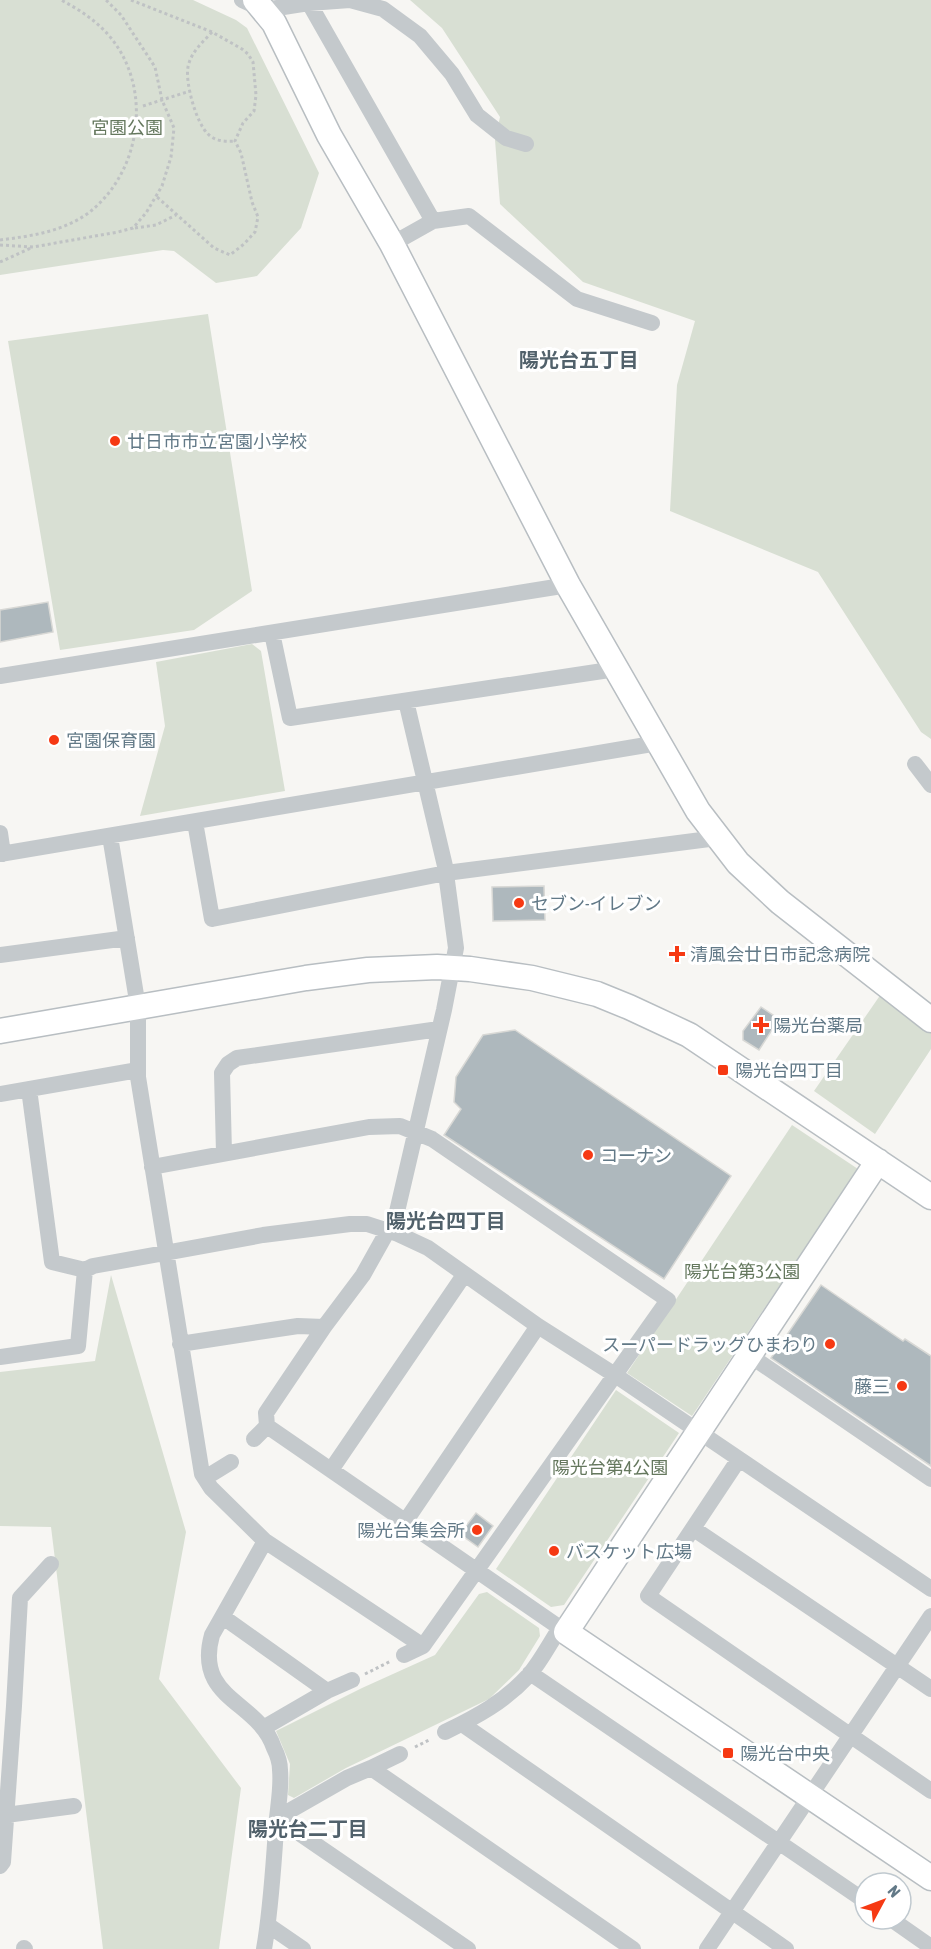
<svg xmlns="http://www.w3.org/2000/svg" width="931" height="1949" viewBox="0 0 931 1949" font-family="'Asap Condensed','Noto Sans JP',sans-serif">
<rect width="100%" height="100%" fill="#f7f6f3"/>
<path fill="#d8dfd3" d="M0,0h193l43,20 11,8 72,145 -18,55 -44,48 -41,7 -42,-32 -11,-1 -163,25z
M410,0h521v739l-10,-7 -103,-160 -148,-61 7,-126 18,-64 -112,-39 -83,-78 -5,-64 5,-23 -58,-89z
M208,314l44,277 -58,39 -134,20 -52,-309z
M252,644l9,7 24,140 -145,25 25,-90 -9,-64z
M881,994l50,37v18l-56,85 -61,-43z
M792,1125l66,44 -166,247 -65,-43z
M111,1275l75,257 -27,147 82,109 -22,161h-116l-52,-422 -51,-1v-154l95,-11z
M616,1390l63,43 -115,172 -13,2 -55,-38z
M487,1592l52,36 1,8 -21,34 -30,29 -143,69 -52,30 -6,-3 2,-31 -14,-33 86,-43 73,-33 44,-61z"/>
<path fill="#aeb8bd" stroke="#d8d8d5" stroke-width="1.5" d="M48,602l5,30 -53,10v-32z
M544,886l1,34 -52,1 -1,-34z
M761,1007l18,12 -20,31 -16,-10v-9z
M515,1030l216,146 -67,103 -220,-144 17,-26 -7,-7 2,-25 27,-42z
M821,1285l82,56 2,-2 26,17v110l-160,-108z
M476,1513l17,13 -15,21 -18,-13z"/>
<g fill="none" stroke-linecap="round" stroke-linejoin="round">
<defs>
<path id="secondary" d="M255,0l19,23 55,112 63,109 176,341 130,226 40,52 42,39 151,118
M0,1031l306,-53 62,-8 69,-3 33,2 62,9 65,16 32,13 60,28 242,162
M878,1161l-312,471 365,246"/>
</defs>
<use href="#secondary" stroke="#b8bec2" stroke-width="27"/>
<path stroke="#bfc2c4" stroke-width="3" stroke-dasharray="3 3" stroke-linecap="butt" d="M131,0l81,32 30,17 6,5 5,8 3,33 -2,16 -11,12 -8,18 6,12 11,49 6,15 -3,15 -11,12 -14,11 -16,-7 -58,-52
M212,32c-10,11 -21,20 -24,35 -3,15 8,56 20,67 7,7 17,8 27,7
M143,106l47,-15
M135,228l21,-3 20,-10
M0,240c31,-4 61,-8 87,-26 53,-39 67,-123 24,-176 -14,-17 -31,-28 -50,-38
M0,245l33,2 85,-15 15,-4 13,-15 16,-27 9,-29 3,-29 -12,-28 -7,-33 -34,-52 -15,-15
M0,262l31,-14
M365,1674l26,-13
M415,1747l16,-8"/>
<path stroke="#c4c9cc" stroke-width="16" d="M242,0l22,10 45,-7 41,-3 33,9 37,27 32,38 25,41 29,23 20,6
M309,3l124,218
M392,244l41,-23 36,-5 108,83 75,24
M272,633l18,85 326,-49
M0,676l568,-91
M406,701l39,165 11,82 -12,62 -48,206 -33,59 -39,52 -58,86 1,13 299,206
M915,764l16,21
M195,822l17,97 234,-46 271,-35
M0,833l3,21
M110,836l28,171v70l64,397 9,14 54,53 -53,94c-18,65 46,65 62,113 3,6 6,15 6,22 2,19 -3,40 -4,60 -3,40 -5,79 -12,119
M0,854l658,-111
M0,955l127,-17
M29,1089l23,173 33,8
M0,1094l138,-24
M224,1153l-2,-80 6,-9 9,-6 202,-29
M152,1167l217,-40 31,-1 32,13 236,161 -245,346 -158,-105
M180,1344l118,-18 26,1
M749,1355l182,124
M0,1357l78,-11 7,-76 8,-4 170,-31 87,-11h17l31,10 30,14 110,78 77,49 316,214
M254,1439l13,-13
M739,1459l-91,137 283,195
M331,1470l133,-195
M205,1478l26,-16
M405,1522l133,-196
M694,1529l237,160
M223,1617l104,74 -62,36
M404,1655l19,-9
M530,1673l335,228
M327,1691l25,-11
M462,1724l324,225
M445,1732c33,-16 59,-30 84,-57 12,-14 21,-32 31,-47
M371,1768l29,-14
M6,1815l68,-9
M0,1866l3,-4 11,-156 6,-108 31,-34
M891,1919l40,28
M268,1925l35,24
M24,1948l1,1
M468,1949l-191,-131 70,-40 24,-10 262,181
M707,1949l224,-333"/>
<use href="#secondary" stroke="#fff" stroke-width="24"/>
</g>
<g fill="#f63913" stroke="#fff" stroke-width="2">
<circle cx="115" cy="441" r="6"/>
<circle cx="54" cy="740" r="6"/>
<circle cx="519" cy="903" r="6"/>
<path d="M674 945h6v6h6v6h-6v6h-6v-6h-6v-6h6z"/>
<path d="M758 1016h6v6h6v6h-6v6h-6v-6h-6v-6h6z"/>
<rect x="717" y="1064" width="12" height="12" rx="3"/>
<circle cx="588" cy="1155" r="6"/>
<circle cx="830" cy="1344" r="6"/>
<circle cx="902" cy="1386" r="6"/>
<circle cx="477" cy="1530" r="6"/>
<circle cx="554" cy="1551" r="6"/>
<rect x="722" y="1747" width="12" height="12" rx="3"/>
</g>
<g text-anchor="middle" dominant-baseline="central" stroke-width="6" stroke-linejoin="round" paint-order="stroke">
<g font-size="18" fill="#65785e" stroke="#fff">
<text x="127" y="127">宮園公園</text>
<text x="742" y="1271">陽光台第3公園</text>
<text x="610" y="1467">陽光台第4公園</text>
</g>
<g font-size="18" fill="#627987" stroke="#fff" text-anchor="start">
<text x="127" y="441">廿日市市立宮園小学校</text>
<text x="66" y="740">宮園保育園</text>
<text x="531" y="903">セブン-イレブン</text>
<text x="690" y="954">清風会廿日市記念病院</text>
<text x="773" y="1025">陽光台薬局</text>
<text x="735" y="1070">陽光台四丁目</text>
<text x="600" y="1155">コーナン</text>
<text x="818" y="1344" text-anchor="end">スーパードラッグひまわり</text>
<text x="890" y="1386" text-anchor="end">藤三</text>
<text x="465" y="1530" text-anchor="end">陽光台集会所</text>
<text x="566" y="1551">バスケット広場</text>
<text x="740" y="1753">陽光台中央</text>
</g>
<g font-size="20" font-weight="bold" fill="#51616b" stroke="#fff">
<text x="579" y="359">陽光台五丁目</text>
<text x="446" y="1220">陽光台四丁目</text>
<text x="308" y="1828">陽光台二丁目</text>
</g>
</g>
<g transform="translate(883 1901) rotate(49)"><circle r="28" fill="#ffffff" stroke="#c0c9cf" stroke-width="1.5"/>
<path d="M0-4.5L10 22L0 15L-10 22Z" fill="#f63913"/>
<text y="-9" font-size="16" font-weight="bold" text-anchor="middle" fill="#627987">N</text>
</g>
</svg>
